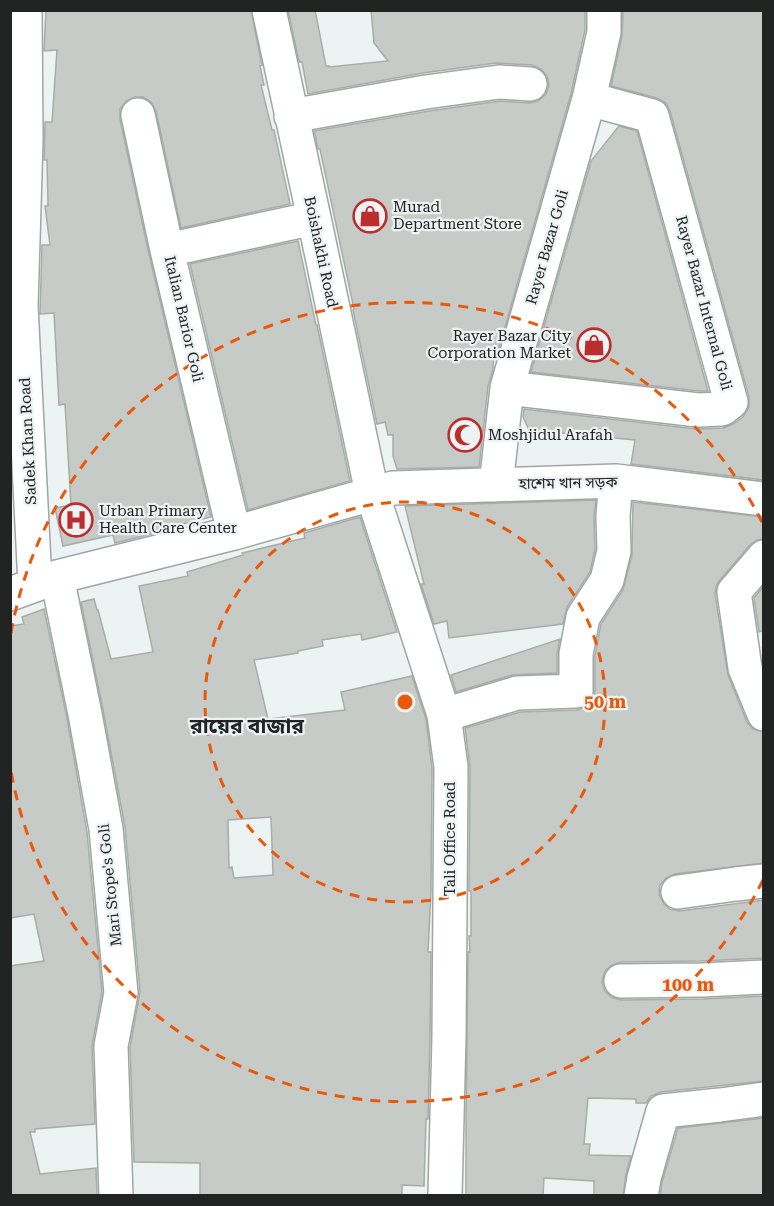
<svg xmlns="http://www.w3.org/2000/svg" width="774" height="1206" viewBox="0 0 774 1206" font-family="'Roboto Serif','Noto Sans Bengali',serif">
<rect width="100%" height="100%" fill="#ecf3f2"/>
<path fill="#c6cbc7" stroke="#a8ada9" stroke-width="1.5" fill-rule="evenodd" d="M46,10h205l11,55 -2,1 4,19h-3l11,45h2l16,74 -109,24 -25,-117 -5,-9 -8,-5h-8l-9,4 -6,8v10l29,135 62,263 -61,15 1,2 -36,9 -2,-8 -50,11 -8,-38 16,-3 -6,-101 -6,1 -5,-92 -14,1 2,-69h8l-5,-39h3l-1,-46h-3l1,-38h7l5,-72 -13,1z
M288,10h27l11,56h3v1l59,-6 -14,-18 -3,-33h214v20l-14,64 -75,265 -2,-5 -1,15 -5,17 -9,81 -82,2 -4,-13v-21h-5l-3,-13 -8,2 -24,-114 1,-1 -34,-160h-2l-4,-18 115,-20 71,-10 29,2 9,-2 8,-7 3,-9 -2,-9 -6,-7 -9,-4 -36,-2 -73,10 -115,21 -6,-32h-3z
M623,10h141v470l-133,-16 4,-24 -106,-10 -6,-13 1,-8 172,20 27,-1 10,-4 10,-7 6,-10v-10l-79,-286 -4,-8 -9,-5 -46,-12 11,-50z
M619,126l18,5 71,260h-9l-168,-19 60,-211z
M298,241l18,84h1l33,156 -102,29 -58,-246z
M596,500l-2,16 1,33 -5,23 -23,35 -4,17 -114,14 -2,-17 -13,3 -13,-40h3l-19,-78z
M633,502l131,15v22l-7,1 -7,5 -30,35 -4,6 -1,8 13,81 19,47 6,7 11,3v131l-89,11 -9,4 -6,7 -1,9 5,10 6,5 10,2 84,-11v58l-63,3 -80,1 -9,3 -7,6 -3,11 3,9 6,6 10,3 82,-1 61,-3v85l-103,11 -10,4 -5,7h-10v-4l-48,-1 -4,46h6l-1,11 42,1 -5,19 -3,21h-29v-15l-50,-3 -1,18h-77v-77l2,-167h2l-1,-16h2v-45h-2l1,-124 -5,-39 55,-16 57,-2 9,-3 6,-6 3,-10v-35l6,-32 22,-34 9,-35z
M360,517l37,115 -35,8 -1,-6 -39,6 1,6 -25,5v2l-44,7 14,59 77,-9 -4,-18 71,-16 14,43 6,49 -1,123 -3,61h3l-1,85 -2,82h-2l-2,67 -22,-1v11h-202v-33l-66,-1 -4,-115 10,-55 -15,-165 -22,-117 -22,-108 13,-3 3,11h1l13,49 42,-7 -14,-66 49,-10 -1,-4 56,-17 -1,-2 63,-15 -1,-5zM271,817l2,58 -39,3 -2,-11 -3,1 -1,-48z
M764,586v44l-5,2 -5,-34z
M44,609l23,109 20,114 15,160 -10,54 3,78 -60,5v3h-5l10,42 56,-6 1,28h-87v-230l34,-5 -10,-47 -24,4v-292l14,-2 -2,-7z
M560,639l-3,15v19l-45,2 -56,17 -5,-17z
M764,1118v78h-104l2,-14 16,-54z"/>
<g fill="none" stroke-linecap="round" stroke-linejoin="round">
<defs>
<path id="minor" d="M25,10l1,130 -5,166 14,278
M269,10l45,208 58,275 72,222 7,52 -2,270 -4,159
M138,115l29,135
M291,116l135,-24 73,-10 31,2
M507,388l191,22 24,-1 9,-7 -79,-286 -63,-17
M496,485l11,-97 82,-289 15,-67v-22
M234,533l-67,-283 147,-32
M764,557l-30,35 11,76 19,46
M57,577l28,137 21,115 15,164 -10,53 5,150
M10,594l47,-17 177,-44 159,-45 223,-7 148,18
M444,715l73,-22 59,-2v-37l7,-37 24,-37 7,-29 -1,-35 3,-35
M678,892l58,-8 28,-3
M621,981l81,-1 62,-3
M641,1196l3,-18 19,-67 57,-6 44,-6"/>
</defs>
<use href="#minor" stroke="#a0a6a5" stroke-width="36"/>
<use href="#minor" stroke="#fff" stroke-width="33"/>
</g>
<g fill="none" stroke="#e8590c" stroke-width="3" stroke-dasharray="10 8">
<circle cx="405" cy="702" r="200"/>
<path d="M763 880A400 400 0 0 1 11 771M11 633A400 400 0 0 1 763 524"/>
</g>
<defs>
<symbol id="shop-ring" viewBox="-11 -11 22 22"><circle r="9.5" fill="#ecf3f2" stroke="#bc2d2e" stroke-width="1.5"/><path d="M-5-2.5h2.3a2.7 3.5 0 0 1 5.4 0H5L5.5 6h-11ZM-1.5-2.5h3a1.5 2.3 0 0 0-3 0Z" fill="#bc2d2e"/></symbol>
<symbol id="mosque-ring" viewBox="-11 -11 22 22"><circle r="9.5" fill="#ecf3f2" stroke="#bc2d2e" stroke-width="1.5"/><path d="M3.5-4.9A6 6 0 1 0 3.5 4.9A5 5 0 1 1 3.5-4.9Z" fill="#bc2d2e"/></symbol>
<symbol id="hospital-ring" viewBox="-11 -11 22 22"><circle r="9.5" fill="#ecf3f2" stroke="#bc2d2e" stroke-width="1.5"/><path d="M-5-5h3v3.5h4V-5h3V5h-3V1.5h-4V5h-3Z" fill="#bc2d2e"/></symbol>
</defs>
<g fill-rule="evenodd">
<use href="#shop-ring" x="351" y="197" width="38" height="38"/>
<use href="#shop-ring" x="575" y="326" width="38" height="38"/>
<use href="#mosque-ring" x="446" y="416" width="38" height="38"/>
<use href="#hospital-ring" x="57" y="501" width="38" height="38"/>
</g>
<g text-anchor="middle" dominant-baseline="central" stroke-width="4.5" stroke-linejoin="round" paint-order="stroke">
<g font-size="15" fill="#222424" stroke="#ecf3f2" text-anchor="start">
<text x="393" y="207">Murad<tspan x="393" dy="17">Department Store</tspan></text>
<text x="571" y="336" text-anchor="end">Rayer Bazar City<tspan x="571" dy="17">Corporation Market</tspan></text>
<text x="488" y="435">Moshjidul Arafah</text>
<text x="99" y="511">Urban Primary<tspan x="99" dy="17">Health Care Center</tspan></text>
</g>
<g font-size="15" fill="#222424" stroke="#ecf3f2">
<text transform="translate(547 247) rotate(-74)">Rayer Bazar Goli</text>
<text transform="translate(321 252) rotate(78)">Boishakhi Road</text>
<text transform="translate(704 303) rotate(75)">Rayer Bazar Internal Goli</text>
<text transform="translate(184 319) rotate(77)">Italian Barior Goli</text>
<text transform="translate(28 441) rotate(-93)">Sadek Khan Road</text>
<text transform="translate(568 483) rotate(-1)">হাশেম খান সড়ক</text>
<text transform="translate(450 839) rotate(-90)">Tali Office Road</text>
<text transform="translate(110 885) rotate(-96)">Mari Stope's Goli</text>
</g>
<g font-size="21" font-weight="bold" fill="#222424" stroke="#ecf3f2">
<text x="247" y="726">রায়ের বাজার</text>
</g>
</g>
<circle cx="405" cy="702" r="9" fill="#e8590c" stroke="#ecf3f2" stroke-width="3"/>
<g font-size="18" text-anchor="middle" font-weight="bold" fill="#e8590c" stroke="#ecf3f2" stroke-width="4.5" stroke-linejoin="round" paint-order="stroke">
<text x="605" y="708">50 m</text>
<text x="688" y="991">100 m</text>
</g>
<rect width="774" height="1206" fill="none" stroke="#222424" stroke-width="24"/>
</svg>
